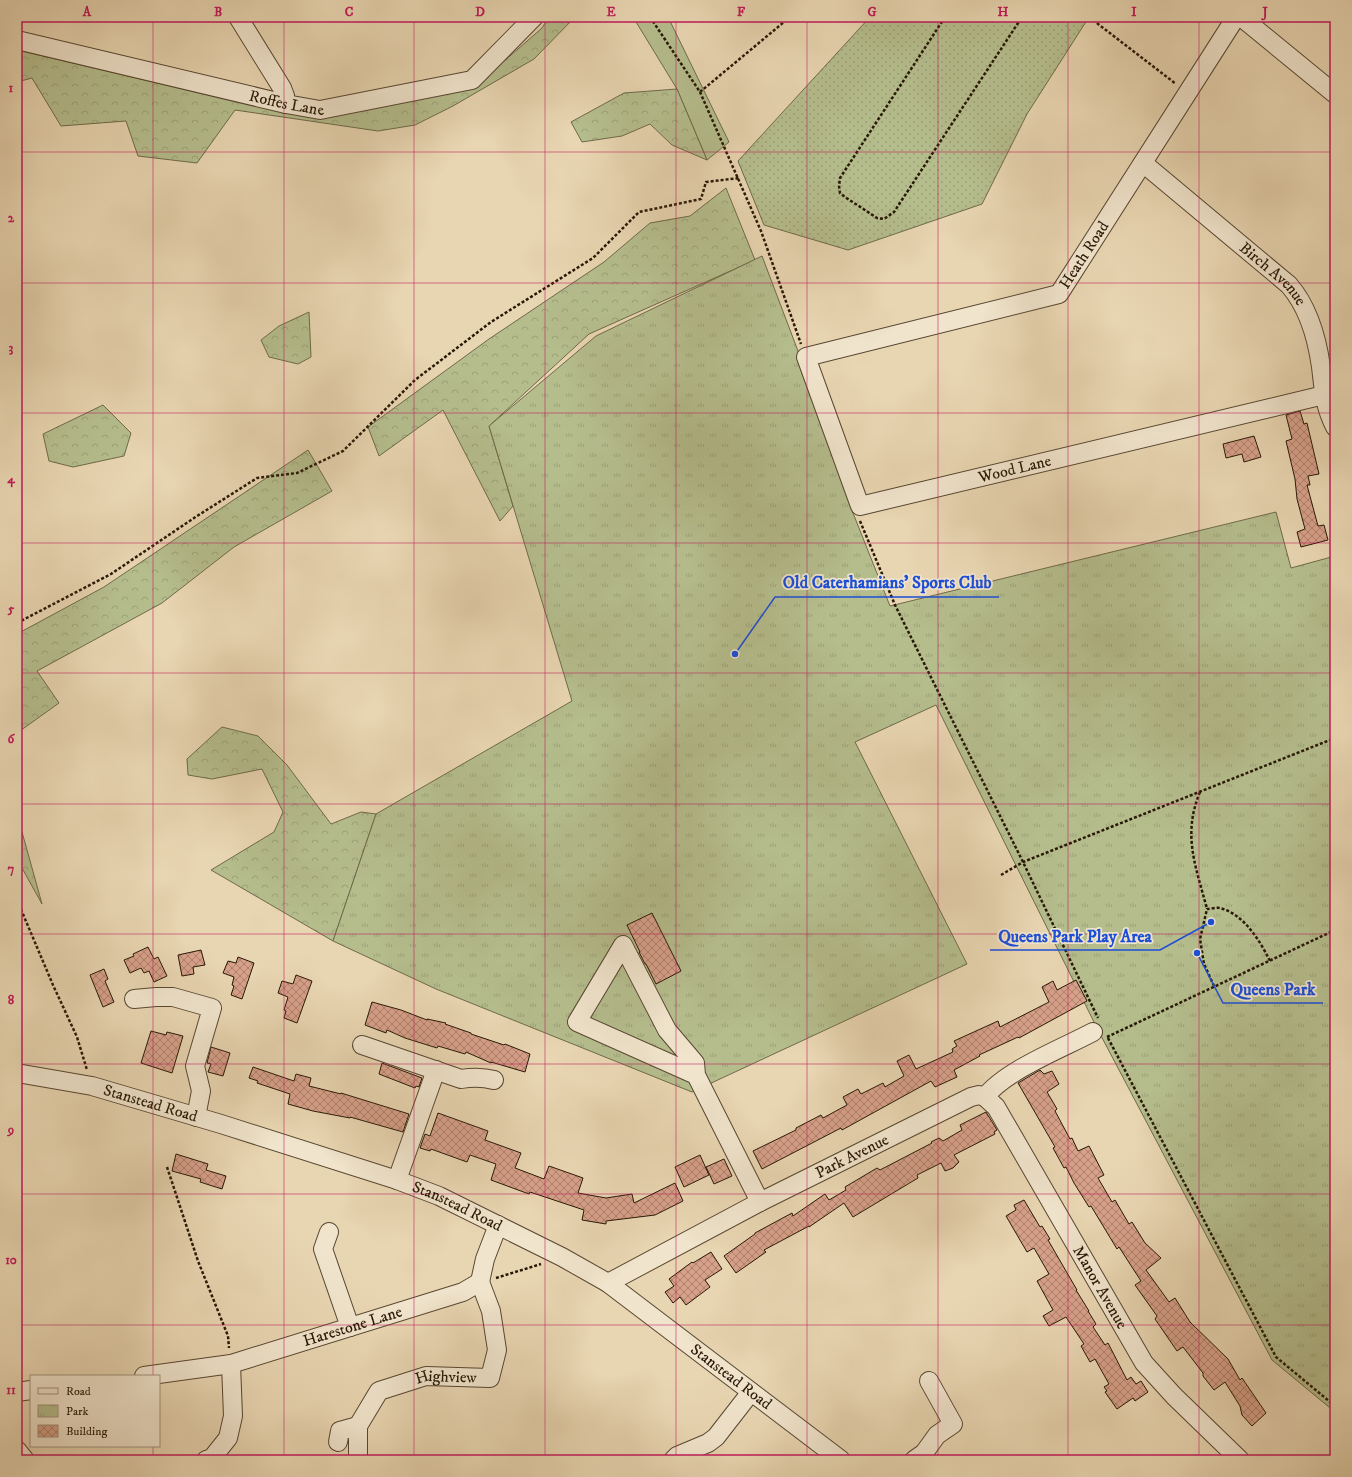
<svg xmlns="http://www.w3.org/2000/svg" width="1352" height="1477" viewBox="0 0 1352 1477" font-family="'IM FELL DW Pica',serif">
<defs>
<pattern id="forest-crowns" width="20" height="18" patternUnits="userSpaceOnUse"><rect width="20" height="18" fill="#b5bd8d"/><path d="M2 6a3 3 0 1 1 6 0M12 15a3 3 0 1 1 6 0" fill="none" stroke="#9ca278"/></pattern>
<pattern id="park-tufts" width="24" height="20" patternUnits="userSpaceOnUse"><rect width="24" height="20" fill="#b5bd8d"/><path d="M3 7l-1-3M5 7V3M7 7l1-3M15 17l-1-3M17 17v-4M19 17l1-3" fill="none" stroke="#9ca278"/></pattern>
<pattern id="garden-dots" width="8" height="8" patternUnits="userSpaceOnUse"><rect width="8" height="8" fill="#b5bd8d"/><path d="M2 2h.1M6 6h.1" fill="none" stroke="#9ca278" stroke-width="1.8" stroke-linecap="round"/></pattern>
<pattern id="building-cross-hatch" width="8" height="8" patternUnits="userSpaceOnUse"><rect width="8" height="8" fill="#d7a089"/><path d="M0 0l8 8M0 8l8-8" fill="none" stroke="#ae816e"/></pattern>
</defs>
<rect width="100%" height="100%" fill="#e8d5b1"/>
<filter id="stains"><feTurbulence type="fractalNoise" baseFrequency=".005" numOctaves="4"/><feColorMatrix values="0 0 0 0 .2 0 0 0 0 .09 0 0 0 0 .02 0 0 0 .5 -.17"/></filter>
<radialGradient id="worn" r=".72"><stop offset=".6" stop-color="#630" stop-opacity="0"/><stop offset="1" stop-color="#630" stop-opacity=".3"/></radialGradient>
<path fill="#b5bd8d" stroke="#6e6a4a" d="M633,17h35l61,125 -22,18 -30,-71z"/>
<path fill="url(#forest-crowns)" stroke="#6e6a4a" d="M549,17h26l-41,42 -81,47 -38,19 -37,6 -143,-21 -38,53 -59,-7 -12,-35 -65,5 -29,-48 -15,4v-32l205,48 112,16 161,-45 47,-41z
M677,89l30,71 -35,-15 -22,-21 -28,12 -40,6 -11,-20 53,-29z
M726,188l29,72 -166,74 -100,92 24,80 -13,15 -57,-111 -64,46 -11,-29 121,-88 115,-77 46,-39 40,-7z
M309,312l2,45 -13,7 -29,-7 -8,-17 18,-14z
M103,405l28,28 -7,23 -51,11 -24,-6 -6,-27z
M308,450l24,41 -98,56 -72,56 -125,68 22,32 -42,30v-99l87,-47z
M222,727l36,9 29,29 44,59 30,-12 15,2 -43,127 -122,-71 63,-38 9,-20 -21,-43 -50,10 -24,-4 -1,-16z
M17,814l25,90 -25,-45z"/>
<path fill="url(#park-tufts)" stroke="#6e6a4a" d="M762,256l36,95 55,162 37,93 386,-94 15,56 44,-12v856l-63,-52 -173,-328 -163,-327 -81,37 112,222 -275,128 -256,-103 -103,-48 43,-127 196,-113 -83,-275 107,-90z"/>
<path fill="url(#garden-dots)" stroke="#6e6a4a" d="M870,17h219l-62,97 -45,90 -134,46 -84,-25 -26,-64z"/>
<path fill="url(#building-cross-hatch)" stroke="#281806" d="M1300,411l4,13 3,-1 12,51 -11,2 2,9h-3l11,41 6,-1 4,15 -27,7 -4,-15 8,-3 -8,-30 -2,-20 -9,-38 6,-2 -6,-24z
M1254,436l7,21 -17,5 -2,-8 -16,4 -3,-14z
M652,913l29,58 -25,13 -10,-20h-1l-6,-12h1l-13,-27z
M148,947l6,12 4,-2 9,19 -13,6 -5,-11 -5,2 -3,-5 -11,5 -6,-13 10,-4 -1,-2z
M201,950l4,15 -12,2 1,7 -12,2 -4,-21z
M238,957l16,6 -12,36 -11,-4 3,-9 -2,-1 2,-8 -11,-4 5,-12 8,2z
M104,969l4,10 -3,2 9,21 -11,5 -13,-32z
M296,975l16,6 -15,42 -13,-5 2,-7 -2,-1 4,-13 -10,-4 4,-12 11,3z
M1076,980l11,21 -68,37 -1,-1 -39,18 1,1 -26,14 3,7 -22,10 -4,-6 -89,49 -1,-2 -79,41 -9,-18 43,-21v-2l25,-13 2,3 24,-13 -4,-8 15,-8 3,5 22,-11 2,4 19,-11 -7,-15 12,-6 7,14 37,-17 -1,-3 5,-3 -3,-5 44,-20 2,6 49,-25 -7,-15 11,-6 4,9z
M372,1002l29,8 26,10v-1l19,4 -1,1 26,9v1l33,11 1,-1 25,10 -5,18 -34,-10v1l-25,-11 -1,2 -27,-8 -1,2 -32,-10 -18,-8 -1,3 -21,-8z
M151,1031l15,4 1,-3 16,4 -11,37 -31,-10z
M211,1047l19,6 -7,23 -15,-4 3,-8 -4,-1z
M382,1063l40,15 -3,9 -3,-1 -1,2 -36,-14z
M253,1067l41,14 2,-7 15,4 -2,8 32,8v-1l68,21 -6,18 -53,-15v1l-37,-7 -25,-7 2,-10 -33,-11 1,-2 -9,-3z
M1040,1070l4,4 8,-3 7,13 -12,8 10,17 -2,2 15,28 2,-1 6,13 11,-5 15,29 -6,3 14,24 3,-2 14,24 3,-2 13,21 16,15 -15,12 23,32 6,-4 15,24 38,37 12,21 2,-2 24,35 -14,13 -10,-11 -2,-9 -15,-24 -11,8 -11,-14v-3l-20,-26 -6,4 -22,-32 2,-3 -22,-31 6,-4 -22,-34 -2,2 -26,-43 -2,1 -15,-24 -8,-16 -2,1 -11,-20 2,-1 -37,-64z
M986,1112l11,18 -3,2 1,2 -41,21 5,7 -6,6 -8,3 -4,-8 -24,12 1,3 -65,39 -9,-14 -35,24v-1l-45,24 2,2 -30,21 -12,-17 31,-22v-1l37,-20 1,3 32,-22 4,6 17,-10 -1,-3 32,-19 3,2 52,-27 -1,-1 8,-4 4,3 19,-11 -2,-5z
M438,1113l50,18 -3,9 36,13 -6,15 29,11 5,-13 34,12 -5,15 28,5 26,-4 2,9 41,-20 8,18 -28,14 -49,6v3l-24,-4 2,-10 -54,-18 -1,2 -38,-14 5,-16 -26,-9 -3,7 -36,-13 -1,2 -10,-3 5,-14 5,2z
M176,1154l32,10 -2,6 20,6 -4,13 -22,-7 1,-3 -29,-8z
M700,1155l9,20 -25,12 -9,-20z
M724,1159l8,17 -18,8 -8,-17z
M1024,1200l16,27 2,-1 8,13 -2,1 29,50h-1l13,21h-1l8,13 -3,3 12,18 3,-2 19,37 4,-3 5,7 5,-3 7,11 -13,9 -2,-3 -16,11 -12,-17 2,-1 -3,-4 5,-3 -14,-25 -5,3 -9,-16 3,-2 -18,-27 -17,9 -6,-10 10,-6 -16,-29 12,-7 -15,-26 -7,4 -21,-36 10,-6 -2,-5z
M711,1252l11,17 -17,11 5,7 -24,18 -6,-8 -7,6 -8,-11 9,-6 -5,-7 23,-17 1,1z"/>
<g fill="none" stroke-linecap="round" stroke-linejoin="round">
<defs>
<g id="minor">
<path d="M238,17l44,71 3,8 1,8"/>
<path id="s1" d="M1236,17l-177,277 -253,63 54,149 464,-111"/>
<path d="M1241,17l94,77"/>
<path id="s2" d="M17,40l269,64 34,6 152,-30 62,-63"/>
<path id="s3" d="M1143,163l146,122c20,23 28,53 32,82 3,24 3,38 14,60"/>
<path d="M134,999l22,-2h17l39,11 -17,58 6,25 -5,26"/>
<path d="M362,1045l99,34c12,-2 22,-2 33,1"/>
<path id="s4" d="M17,1073l75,13 129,38 176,56 42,16 123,61 46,26 233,177"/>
<path d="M696,1075l-119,-53 46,-77 44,85 28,33 1,12 64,127"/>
<path id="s5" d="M985,1097l11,10 148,256 30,33 66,64"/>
<path d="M397,1180l39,-110"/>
<path d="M329,1232l-6,17 27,78"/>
<path d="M480,1282l5,-23 13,-34"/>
<path id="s6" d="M608,1283l152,-81 211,-105 8,-2 6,2c21,-27 78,-49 108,-65"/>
<path id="s7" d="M144,1376l87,-12 232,-72 17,-10"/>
<path d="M17,1392l14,-2"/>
<path d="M338,1442l2,-11 18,-5"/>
<path d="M17,1450l8,10"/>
<path d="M206,1460l6,-2 16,-20 5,-22 -2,-52"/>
<path id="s8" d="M358,1460v-34l21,-35 47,-15 64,2 7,-28 -6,-39 -11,-29"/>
<path d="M673,1460l4,-4 31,-13 8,-6 35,-45"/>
<path d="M914,1460l10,-7 13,-18 16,-11 -24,-43"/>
</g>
</defs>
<use href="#minor" stroke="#584731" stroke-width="20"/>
<path stroke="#281806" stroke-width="2.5" stroke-dasharray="3 2" stroke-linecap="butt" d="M650,17l50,75 61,139 40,113
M945,17l-105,161 -1,8 1,7 5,4 32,21 7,1 10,-7 128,-195
M1089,17l87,67
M700,92l90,-75
M860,521l35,84 128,257 75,156
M17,623l94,-49 83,-56 63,-40 40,-5 46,-22 72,-71 76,-58 102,-64 46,-46 62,-13 5,-17 33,-4
M1200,792c-18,43 -4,75 7,117
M1001,875l22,-13 312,-124
M17,900l36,85 24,52 10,33
M1214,986l-10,-22 -4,-25 7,-30c4,0 9,-2 13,-1 24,6 40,33 50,53
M1107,1037l228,-107
M1108,1038l168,319 59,49
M167,1167l31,94 30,75 1,12
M496,1278l45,-14"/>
<use href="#minor" stroke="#f0e4cc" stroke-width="18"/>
</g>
<path fill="none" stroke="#c2185b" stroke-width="1" stroke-opacity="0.55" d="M153,17v1359M284,17v1443M414,17v1443M545,17v1443M676,17v1443M807,17v1443M938,17v1443M1068,17v1443M1199,17v1443M17,152h1318M17,283h1318M17,413h1318M17,543h1318M17,673h1318M17,804h1318M17,934h1318M17,1064h1318M17,1194h1318M17,1325h1318M153,1446v14"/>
<g text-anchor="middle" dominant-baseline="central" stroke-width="3.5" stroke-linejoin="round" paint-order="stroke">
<g font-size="16" fill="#281806" stroke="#f0e4cc">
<text stroke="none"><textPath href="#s2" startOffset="277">Roffes Lane</textPath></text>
<text transform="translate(1084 255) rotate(-57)">Heath Road</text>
<text stroke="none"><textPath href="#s3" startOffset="171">Birch Avenue</textPath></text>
<text stroke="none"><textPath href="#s1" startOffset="907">Wood Lane</textPath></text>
<text stroke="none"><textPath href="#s4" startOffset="137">Stanstead Road</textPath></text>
<text stroke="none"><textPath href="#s6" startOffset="275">Park Avenue</textPath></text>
<text stroke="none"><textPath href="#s4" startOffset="461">Stanstead Road</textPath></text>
<text stroke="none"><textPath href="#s5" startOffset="223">Manor Avenue</textPath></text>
<text stroke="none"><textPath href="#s7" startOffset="215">Harestone Lane</textPath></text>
<text stroke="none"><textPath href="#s4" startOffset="785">Stanstead Road</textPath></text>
<text stroke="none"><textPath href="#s8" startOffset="144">Highview</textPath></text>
</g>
</g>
<path fill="none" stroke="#1d4ed8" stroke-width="1.5" d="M735 654L775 597H999M1211 922L1160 950H990M1197 953L1223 1003H1323"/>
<g fill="#1d4ed8" stroke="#f0e4cc" stroke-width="1.5">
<circle cx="735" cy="654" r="4"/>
<circle cx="1211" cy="922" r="4"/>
<circle cx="1197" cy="953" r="4"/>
</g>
<g font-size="17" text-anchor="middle" font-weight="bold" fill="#1d4ed8" stroke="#f0e4cc" stroke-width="3.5" stroke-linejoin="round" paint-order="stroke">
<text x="887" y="588">Old Caterhamians' Sports Club</text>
<text x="1075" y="942">Queens Park Play Area</text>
<text x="1273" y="995">Queens Park</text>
</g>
<rect width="1352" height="1477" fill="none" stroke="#e8d5b1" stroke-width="44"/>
<rect x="30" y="1375" width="130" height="72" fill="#f0e4cc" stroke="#a0927d"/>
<rect x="38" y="1388" width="20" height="6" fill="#f0e4cc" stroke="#a0927d"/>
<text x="66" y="1395" font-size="12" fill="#281806">Road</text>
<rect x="38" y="1405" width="20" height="12" fill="url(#park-tufts)" stroke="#a0927d"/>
<text x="66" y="1415" font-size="12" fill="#281806">Park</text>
<rect x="38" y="1425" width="20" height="12" fill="url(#building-cross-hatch)" stroke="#a0927d"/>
<text x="66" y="1435" font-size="12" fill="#281806">Building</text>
<rect x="22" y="22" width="1308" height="1433" fill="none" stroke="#c2185b" stroke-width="1.5"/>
<g font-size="13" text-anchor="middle" font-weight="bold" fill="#c2185b">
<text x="87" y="16">A</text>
<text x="218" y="16">B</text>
<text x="349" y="16">C</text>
<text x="480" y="16">D</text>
<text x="611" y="16">E</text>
<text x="741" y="16">F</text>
<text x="872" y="16">G</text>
<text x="1003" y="16">H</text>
<text x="1134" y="16">I</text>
<text x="1265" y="16">J</text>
<text x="11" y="92">1</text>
<text x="11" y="222">2</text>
<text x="11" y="352">3</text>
<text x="11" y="483">4</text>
<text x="11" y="613">5</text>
<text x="11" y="743">6</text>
<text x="11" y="873">7</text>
<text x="11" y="1004">8</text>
<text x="11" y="1134">9</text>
<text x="11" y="1264">10</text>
<text x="11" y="1394">11</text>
</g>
<rect width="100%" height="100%" filter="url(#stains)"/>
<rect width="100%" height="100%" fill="url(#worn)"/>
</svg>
